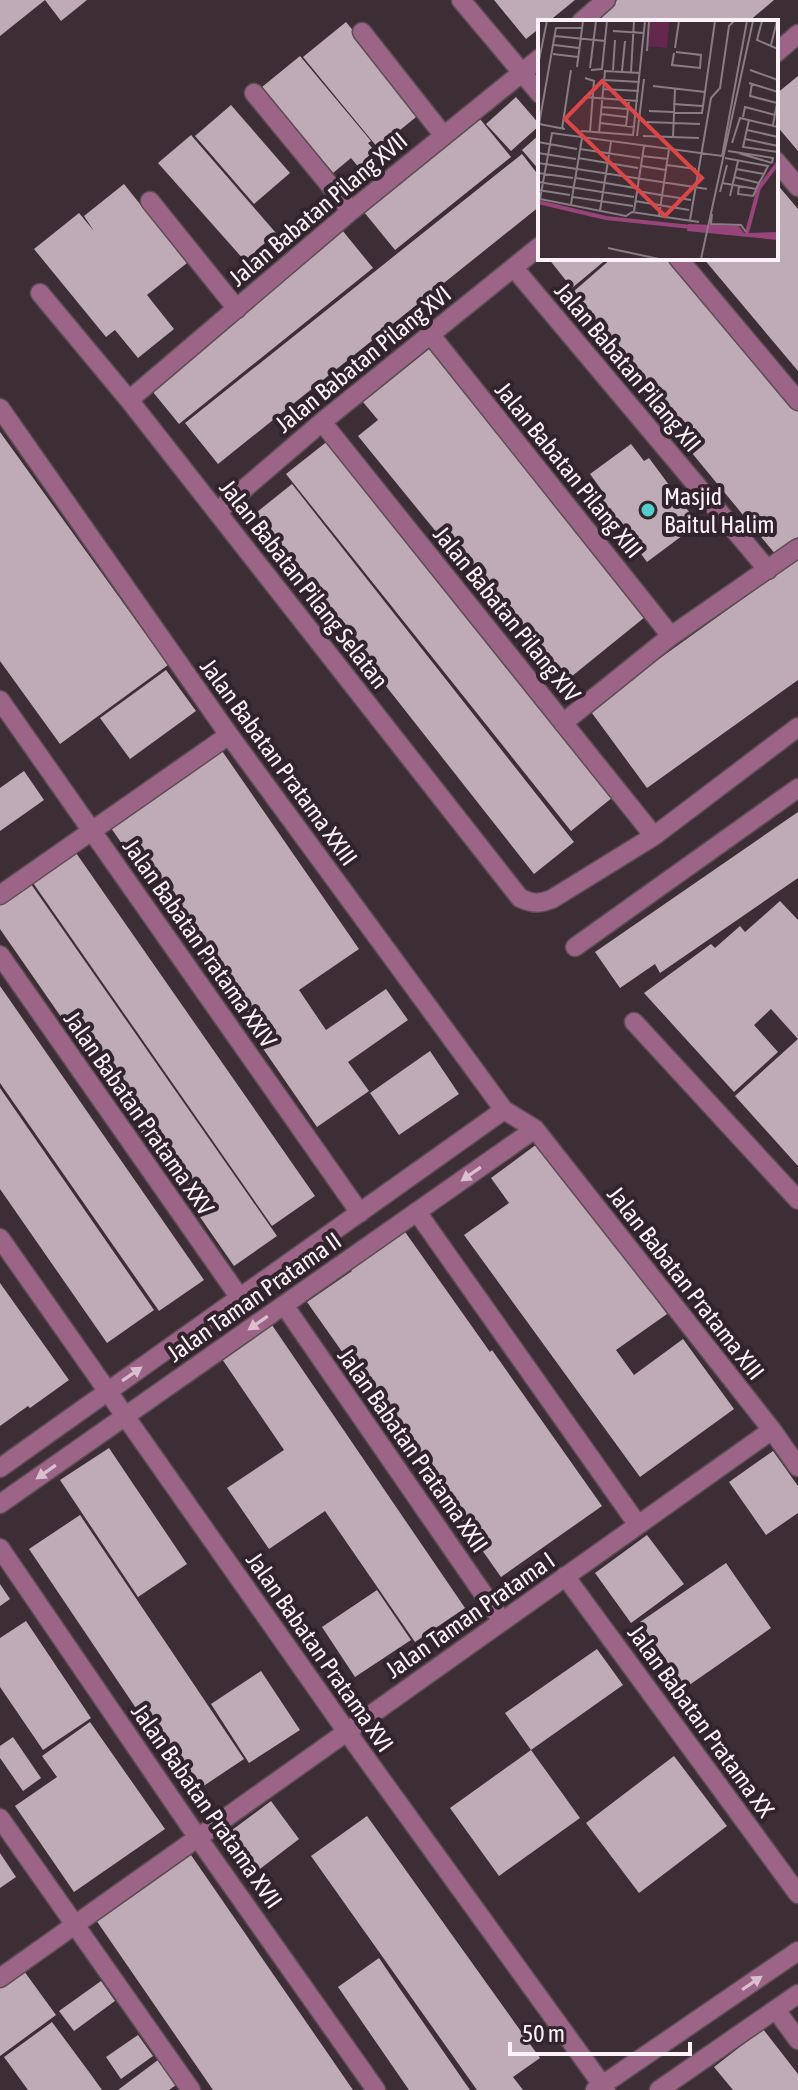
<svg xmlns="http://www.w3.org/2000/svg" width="798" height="2090" viewBox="0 0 798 2090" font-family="'Asap Condensed',sans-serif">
<rect width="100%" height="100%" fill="#3d2e36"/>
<path fill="#beabb6" d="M0,0h87l-26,21 -16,-21 -45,36z
M494,0h81l-27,22h-8v6l-14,11z
M617,0h157l-26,22h-157z
M346,22l75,91 -43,35 -75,-91z
M300,56l71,85 -3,2 14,17 -17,15 -14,-17 -18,15 -71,-86z
M798,76v75l-22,-26v-31z
M516,97l24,28 -29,26 -25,-27z
M231,105l59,68 -36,31 -59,-68z
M480,119l31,38 -116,93 -31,-38z
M540,134v37l-18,-21z
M191,135l85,98 -31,28 -87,-98z
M522,154l18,23v29l-322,258 -33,-41z
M776,183l22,26v162l-95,-113h73z
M124,184l63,79 -40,32 27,34 -36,29 -23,-28 -9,7 -72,-88 45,-36 15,18 -10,-15z
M342,230l31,38 -194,156 -31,-38z
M548,258h60l-36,30z
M612,258h62l124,151v128l-22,18 -211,-256z
M429,349l216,268 -84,68 -203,-249 20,-16 -15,-18z
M0,432l168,233 -108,79 -60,-83z
M329,440l284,357 -42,34 -285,-357z
M631,444l13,17 5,-3 49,66 -51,38 -49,-66 5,-4 -13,-18z
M292,484l282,358 -40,32 -282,-358z
M798,559v121l-151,108 -58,-79z
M166,670l30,41 -66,48 -30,-41z
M220,748l139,201 -60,41 27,40 60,-41 22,31 -60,42 21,29 -52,36 -208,-302z
M24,771l20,29 -44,31v-43z
M798,812v66l-138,95 -5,-9 -35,24 -25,-36z
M74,850l241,346 -43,30 -241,-346z
M31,884l246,352 -43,30 -234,-337v-24z
M780,901l18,19v246l-63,-70 63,-57 -27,-30 -17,16 24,27 -44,40 -90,-99 67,-49 4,4 25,-22 5,6z
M0,986l204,294 -45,31 -159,-228z
M430,1051l29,43 -60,41 -29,-42z
M0,1088l154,222 -47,33 -107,-154z
M541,1141l126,173 -51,36 18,25 49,-36 51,70 -94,68 -176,-242 45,-32 -18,-25z
M403,1229l87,123 2,-2 110,156 -101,71 -194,-275 45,-31 -3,-4z
M0,1283l69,97 -39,28 -2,-2 -28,20z
M272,1325l193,283 -50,34 -90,-131 -56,38 -42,-61 57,-38 -62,-91z
M109,1448l78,116 -49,33 -78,-117z
M773,1451l25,35v27l-32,22 -37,-53z
M80,1515l164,244 -51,34 -164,-244z
M647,1535l37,49 -53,39 -36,-50z
M726,1563l45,65 -86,60 -45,-66z
M0,1584l10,15 -10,7z
M377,1590l34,50 -56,37 -33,-50z
M26,1621l65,97 -48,32 -43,-63v-49z
M597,1649l26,36 -92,65 49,68 -81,58 -49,-68 81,-58 -26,-37z
M261,1671l39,59 -51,33 -38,-59z
M90,1722l75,107 -91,63 -59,-86 42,-29 -15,-21z
M13,1737l28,41 -18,13 -23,-33v-12z
M674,1756l53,70 -88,67 -53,-70z
M271,1801l28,38 -43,33 -28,-39z
M367,1816l173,242 -27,19 10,13h-46l-166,-234z
M0,1853l16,24 -16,11z
M191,1855l162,235h-140l-117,-170z
M379,1958l21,31 70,101h-61l-71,-103z
M24,1971l32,44 -56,41v-68z
M101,1981l14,20 -41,30 -15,-20z
M52,2022l40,54 10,14h-74l-24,-33z
M763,2029l35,45v16h-65l-19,-23z
M138,2035l15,21 -32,23 -15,-22z
M158,2060l18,25 -7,5h-51z"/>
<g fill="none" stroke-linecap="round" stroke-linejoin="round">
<defs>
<path id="minor" d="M461,0l79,94
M581,22l25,-22
M362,32l82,104
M776,53l22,-19
M254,93l97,118
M776,161l22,26
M150,201l87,108
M678,258l120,143
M514,268l254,302
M40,293l89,107 391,498c13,6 19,6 32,1l102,-63 144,-109
M430,334l241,302
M129,400l222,-189 189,-153
M0,408l229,327 275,375 31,19 237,301 26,37
M322,422l332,414
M217,512l105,-90 218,-176
M0,700l360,513
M563,723l108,-87 127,-88
M0,895l229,-160
M575,947l223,-159
M0,955l240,343
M634,1022l164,178
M417,1212l221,313
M0,1238l347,494 259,358
M284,1305l218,316
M0,1468l504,-358
M0,1504l535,-375
M0,1548l198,290 178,252
M565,1576l233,318
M0,1818l191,272
M0,1978l772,-548
M776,2010l22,30
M595,2090l203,-139
M659,2090l139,-96"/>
</defs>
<use href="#minor" stroke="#5c4d55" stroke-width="21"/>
<use href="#minor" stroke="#9c6486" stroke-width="18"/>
</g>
<defs><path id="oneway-solid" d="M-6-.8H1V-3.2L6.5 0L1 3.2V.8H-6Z" transform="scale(2)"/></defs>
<g fill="#dac0cf">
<use href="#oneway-solid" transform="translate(471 1174) rotate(145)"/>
<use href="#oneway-solid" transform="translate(258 1323) rotate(145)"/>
<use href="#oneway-solid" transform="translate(132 1374) rotate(-35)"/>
<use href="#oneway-solid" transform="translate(46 1472) rotate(145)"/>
<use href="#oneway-solid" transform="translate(752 1983) rotate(-34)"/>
</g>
<circle fill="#53cdca" stroke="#32242c" stroke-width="3" cx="648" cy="510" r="8"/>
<g text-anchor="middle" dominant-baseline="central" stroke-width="8" stroke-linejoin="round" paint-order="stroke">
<g font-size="24" fill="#fcf2f7" stroke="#32242c">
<text transform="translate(318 209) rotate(-40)">Jalan Babatan Pilang XVII</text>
<text transform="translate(363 359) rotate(-39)">Jalan Babatan Pilang XVI</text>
<text transform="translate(628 367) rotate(50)">Jalan Babatan Pilang XII</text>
<text transform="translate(569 470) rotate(51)">Jalan Babatan Pilang XIII</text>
<text transform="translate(304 584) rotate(52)">Jalan Babatan Pilang Selatan</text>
<text transform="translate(507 614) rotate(51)">Jalan Babatan Pilang XIV</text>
<text transform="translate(279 762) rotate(54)">Jalan Babatan Pratama XXIII</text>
<text transform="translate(200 943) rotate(55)">Jalan Babatan Pratama XXIV</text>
<text transform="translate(139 1113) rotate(55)">Jalan Babatan Pratama XXV</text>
<text transform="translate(686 1283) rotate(52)">Jalan Babatan Pratama XIII</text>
<text transform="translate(254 1297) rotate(-35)">Jalan Taman Pratama II</text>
<text transform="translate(413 1450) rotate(55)">Jalan Babatan Pratama XXII</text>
<text transform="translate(470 1615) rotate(-35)">Jalan Taman Pratama I</text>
<text transform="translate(320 1652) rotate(55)">Jalan Babatan Pratama XVI</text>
<text transform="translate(701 1721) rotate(54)">Jalan Babatan Pratama XX</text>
<text transform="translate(207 1806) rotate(55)">Jalan Babatan Pratama XVII</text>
</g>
<g font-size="24" fill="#fcf2f7" stroke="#32242c" text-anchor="start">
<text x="664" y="496">Masjid<tspan x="664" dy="28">Baitul Halim</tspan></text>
</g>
</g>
<g transform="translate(538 20)">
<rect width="240" height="240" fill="#3d2e36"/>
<path d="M111,1h20l-2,27 -19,-2z" fill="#64284f"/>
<path d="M150,204l51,2 5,7 34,-1v8l-91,-9z" fill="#97447a"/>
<path fill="none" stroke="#97447a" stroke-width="4" d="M0,182l68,16 85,9M208,216l13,-48 19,-25"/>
<path fill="none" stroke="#897c83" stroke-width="2" d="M224,1l-5,19 21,9M75,11l31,2M17,16l50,5M16,25l25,3M233,25l6,-24M137,28l4,-27M109,31l2,-30M136,33l-2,12 28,3 1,-13 -25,-3M15,34l25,3M0,45l9,-44M39,47l6,-46M52,48l6,-47M53,50l11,-1 5,-48M75,50l2,-30M212,50l28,10M84,51l3,-30M93,52l3,-51M47,58l9,3 -4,51M66,60l36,2M211,63l29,9M214,63l-2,13 27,7M115,66l52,6M65,69l36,2M46,77l54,4M135,84l29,2M63,87l27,2M111,91l24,1M135,93h29l13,-92M63,94l25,3M205,97l2,-10 30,8M211,100l-6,27 35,5M109,102l53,2M62,103l35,4M235,105l5,-27M88,106l3,-26M24,109l9,-59M27,109l-26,-5 17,-96h26M209,110l31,7M43,111l52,4 12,-114M61,113l6,-62 35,2M99,116l7,-57M105,116l56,2M135,117l2,-48M207,119l33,7M0,122l39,7M194,123l8,-25 38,9M42,129l60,9M190,131l45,7 -1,5M0,133l38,6M200,133l34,10M104,136l26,3M40,138l60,10M187,138l43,8 -4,8M0,143l169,26M129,145l29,4M103,146l25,4M198,149l28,5 -5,9M0,153l35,5M196,157l25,6M38,158l59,10M0,162l96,15M184,163l34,6 3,-6M201,166l-1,8 15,2 3,-6M0,170l32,5M99,171l54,9M182,172l7,-27M192,176l8,-35M35,177l60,9M2,179l12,-66 170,23 25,-135M2,179l86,17 6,-4 67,10M97,181l54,9M33,184l11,-66M62,191l11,-69M96,191l10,-65M174,194l-1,10 30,1 5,7M121,196l10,-67M152,200l21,-122 9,-10 9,-62 5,-5M70,228l51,11M163,239l52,-238"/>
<path fill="#dc4647" fill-opacity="0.15" stroke="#dc4647" stroke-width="4" d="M64,61l100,97 -37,38 -100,-97z"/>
<rect width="240" height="240" fill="none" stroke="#fcf2f7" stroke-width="4"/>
</g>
<path d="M510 2042v12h180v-12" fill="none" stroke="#fcf2f7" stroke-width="4"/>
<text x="522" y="2042" font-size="24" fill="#fcf2f7" stroke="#32242c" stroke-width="6" paint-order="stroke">50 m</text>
</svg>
